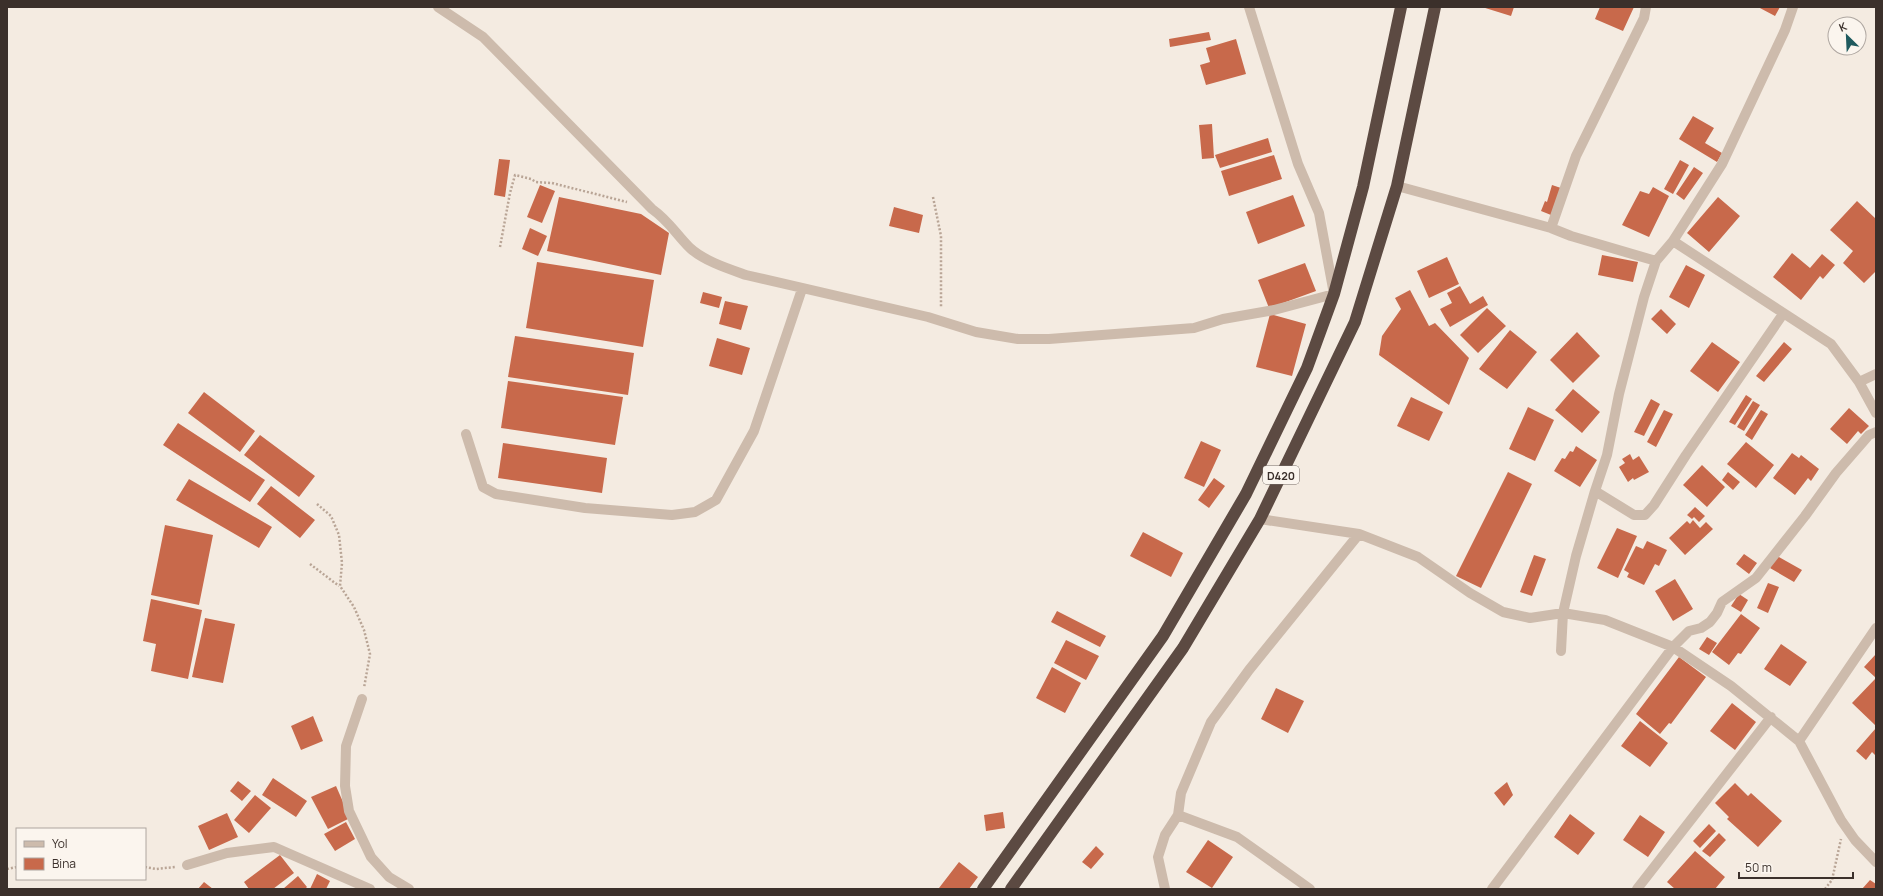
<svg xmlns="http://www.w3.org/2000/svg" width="1883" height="896" viewBox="0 0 1883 896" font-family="Manrope,sans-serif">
<rect width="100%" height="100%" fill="#f4ebe1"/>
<path fill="#c8694b" d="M1482,7h32l-3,9z
M1600,7h34l-11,24 -28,-12z
M1758,7h22l-5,9z
M1209,32l2,8 -41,7 -1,-8z
M1236,39l10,35 -40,11 -6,-20 10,-3 -4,-14z
M1693,116l21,12 -9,15 17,10 -5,9 -38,-23z
M1212,124l2,34 -12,1 -3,-34z
M1268,138l4,14 -52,16 -5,-13z
M1274,155l8,24 -53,17 -8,-25z
M499,159l11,1 -5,37 -11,-2z
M1680,160l9,5 -16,29 -9,-5z
M1694,167l9,6 -19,27 -8,-6z
M540,185l15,6 -13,32 -15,-6z
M1552,185l9,3 -10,27 -10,-4 4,-10 2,1z
M1653,187l16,9 -20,41 -27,-12 18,-34 9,3z
M1293,195l12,31 -47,18 -12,-32z
M559,197l82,17 28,19 -8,42 -114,-24z
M1718,197l22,19 -31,36 -22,-19z
M1857,201l19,18v52l-12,12 -21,-20 10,-12 -23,-21z
M894,207l29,8 -4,18 -30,-7z
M530,228l17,8 -9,20 -16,-7z
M1792,253l18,15 12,-14 13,11 -12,14 -3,-3 -19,24 -28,-23z
M1602,255l36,7 -5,20 -35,-7z
M1447,257l12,27 -30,14 -12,-27z
M537,262l117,18 -11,67 -117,-19z
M1305,263l11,28 -47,17 -11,-28z
M1686,265l19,10 -16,33 -20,-11z
M1460,286l10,18 13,-8 5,9 -38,22 -10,-18 12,-6 -5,-10z
M1410,290l19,36 6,-3 34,35 -20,47 -70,-50 3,-19 19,-27 -6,-11z
M703,292l19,5 -3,11 -19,-5z
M725,301l23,5 -7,24 -22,-6z
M1487,308l19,18 -28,27 -18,-18z
M1661,309l15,15 -9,10 -16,-15z
M1270,314l36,10 -14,52 -36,-9z
M1510,330l27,22 -30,37 -28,-20z
M1577,332l23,24 -27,27 -23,-23z
M515,336l119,17 -6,42 -120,-18z
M717,338l33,10 -8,27 -33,-9z
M1712,342l28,20 -22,30 -28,-21z
M1784,342l8,7 -28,33 -8,-6z
M508,381l115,16 -8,48 -114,-17z
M1573,389l27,23 -18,21 -27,-23z
M204,392l51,39 -15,21 -52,-39z
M1746,395l6,4 -17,26 -6,-3z
M1411,397l32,15 -14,29 -32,-15z
M1651,399l9,5 -16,32 -10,-4z
M1753,401l7,4 -16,26 -7,-4z
M1528,407l26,13 -19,41 -26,-12z
M1849,408l20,18 -8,8 -3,-3 -11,13 -17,-15z
M1664,410l9,4 -17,33 -9,-5z
M1761,410l7,4 -16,26 -7,-5z
M178,423l87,57 -15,22 -87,-57z
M260,435l55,41 -16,21 -55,-42z
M1201,441l20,9 -17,37 -20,-9z
M1746,442l28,23 -18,23 -29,-24z
M503,443l104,15 -5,35 -104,-15z
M1576,446l21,14 -17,27 -26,-16 8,-13 3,1 5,-8 3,1z
M1792,453l7,5 2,-3 18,14 -8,12 -3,-3 -13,17 -22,-17z
M1630,454l3,6 6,-4 10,16 -15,8 -1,-2 -5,4 -9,-15 6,-4 -3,-4z
M1702,465l23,22 -18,20 -24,-22z
M1508,472l24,12 -51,104 -25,-12z
M1728,472l12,10 -7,8 -11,-10z
M1214,478l11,8 -16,22 -11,-8z
M189,479l83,48 -13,21 -83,-48z
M271,486l44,34 -15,18 -43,-34z
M1695,507l10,9 -6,6 -5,-5 -2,2 -5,-4z
M1693,520l7,8 6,-6 7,7 -28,26 -16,-17 18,-17 3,3z
M165,525l48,10 -14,70 -48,-10z
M1617,528l20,8 -19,42 -21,-10z
M1143,532l40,21 -12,24 -41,-21z
M1647,541l20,9 -8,16 -4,-2 -11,21 -17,-8 2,-4 -5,-3 12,-24 7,3z
M1744,554l13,9 -8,11 -13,-10z
M1534,555l12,4 -14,37 -12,-4z
M1777,556l25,14 -8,12 -24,-14z
M1675,579l18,30 -20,12 -18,-30z
M1768,583l11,4 -11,26 -11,-5z
M1739,594l9,6 -7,12 -10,-6z
M151,599l51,11 -14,69 -37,-8 5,-27 -13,-3z
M1057,611l49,25 -6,11 -49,-25z
M1741,614l19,14 -19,26 -3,-1 -9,12 -17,-13z
M205,618l30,6 -12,59 -31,-6z
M1707,637l10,6 -8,12 -10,-6z
M1066,640l33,16 -13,24 -32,-17z
M1781,644l26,18 -17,24 -26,-17z
M1876,654v24l-12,-11z
M1679,657l27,20 -35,47 -2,-1 -9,11 -24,-20z
M1052,667l29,16 -16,30 -29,-15z
M1876,678v45l-1,2 -23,-22z
M1276,688l28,13 -16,32 -27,-14z
M1732,703l24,19 -21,28 -25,-19z
M313,716l10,25 -22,9 -10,-24z
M1640,721l28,22 -18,24 -29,-21z
M1876,728v28l-4,-4 -6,8 -10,-9z
M273,778l34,23 -11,16 -34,-22z
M238,781l13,10 -9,10 -12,-10z
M1507,782l6,13 -9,11 -10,-13z
M1735,783l13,13 3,-3 31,28 -24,26 -31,-28 2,-2 -14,-14z
M336,786l14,32 -22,11 -17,-32z
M255,795l16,13 -22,25 -15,-13z
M1003,812l2,16 -19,3 -2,-16z
M227,813l11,24 -29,13 -11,-24z
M1570,814l25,19 -17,22 -24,-18z
M1640,815l25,17 -17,25 -25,-17z
M346,822l9,17 -20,12 -11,-17z
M1709,824l7,7 -16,17 -7,-7z
M1719,833l7,7 -16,17 -8,-6z
M1208,840l25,17 -21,31 -26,-16z
M1096,846l8,8 -13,15 -9,-7z
M1695,851l30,26 -10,12h-40l-8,-7z
M280,855l14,18 -21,16h-24l-5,-7z
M959,862l19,15 -9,12h-28l-2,-1z
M317,874l13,7 -4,8h-16z
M298,876l9,11 -2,2h-22z
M1870,880l6,4v5h-14z
M204,882l9,7h-15z"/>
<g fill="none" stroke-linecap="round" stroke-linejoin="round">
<path stroke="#b9a596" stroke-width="2.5" stroke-dasharray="2 2" stroke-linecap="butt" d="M933,197l8,39v72
M500,247l10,-54 5,-18 16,4 5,3 16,1 75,19
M317,504l14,12 8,19 3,28 -2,23 14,21 10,23 6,24 -6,34
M310,564l29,22
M145,867l11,2 19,-2
M7,869l10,-2
M1825,889l7,-9 9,-41"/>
<path stroke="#cdbbac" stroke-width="10" d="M438,7l45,30 169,172c17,12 24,25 38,39 14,13 39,21 56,27l182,42 48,15 42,7h31l145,-11 29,-9 51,-9 60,-16 -15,-81 -21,-49 -49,-157
M1397,186l154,42 20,8 85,25
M1551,228l25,-72 68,-138 2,-11
M1673,241l158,103 28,38 17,31
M1859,382l17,-8
M466,434l17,53 13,7 89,14 87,7 23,-3 21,-12 38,-69 48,-142
M1595,491l39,24h11l9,-10 32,-50 97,-141
M1260,519l99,15 59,23 52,36 33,19 27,6 33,-5 42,7 68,27 58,39 68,55 42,79 14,20 21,22
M1561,651l2,-38 13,-57 19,-65 12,-36 12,-61 25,-97 12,-36 17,-20 49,-77 63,-134 8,-23
M362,699l-16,47 -1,40 4,25 22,46 18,20 20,12
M1799,741l77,-113
M1178,815l59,22 73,52
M187,865l40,-12 47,-6 96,42
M1165,889l-7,-32 7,-22 13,-20 3,-22 30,-71 38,-52 110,-136
M1492,889l181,-242 16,-16 12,-3 9,-6 7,-9 5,-11 34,-24 49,-62 31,-43 33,-38 7,-3
M1637,889l134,-172"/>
<path stroke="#5c4a42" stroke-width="12" d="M983,889l180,-253 83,-142 61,-126 27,-74 29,-107 38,-180
M1011,889l172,-241 77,-129 95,-197 42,-136 38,-179"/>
</g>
<g text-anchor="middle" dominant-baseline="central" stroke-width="3.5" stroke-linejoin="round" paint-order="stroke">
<rect fill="#fbf5ee" stroke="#756b66" stroke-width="1" x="1263" y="466" width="36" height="18" rx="3"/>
<g font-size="11" font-weight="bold" fill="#3b302b">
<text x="1281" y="475">D420</text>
</g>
</g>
<rect width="1883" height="896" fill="none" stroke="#3b302b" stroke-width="16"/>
<rect x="16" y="828" width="130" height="52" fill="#fbf5ee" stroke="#aea6a0"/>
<rect x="24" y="841" width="20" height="6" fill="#cdbbac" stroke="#aea6a0"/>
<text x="52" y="848" font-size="12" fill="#3b302b">Yol</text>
<rect x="24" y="858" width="20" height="12" fill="#c8694b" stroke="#aea6a0"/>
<text x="52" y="868" font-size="12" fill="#3b302b">Bina</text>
<g transform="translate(1847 36) rotate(336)"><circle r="19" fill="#fbf5ee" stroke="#aea6a0"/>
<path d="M0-3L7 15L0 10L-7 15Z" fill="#1f5a5e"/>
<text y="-6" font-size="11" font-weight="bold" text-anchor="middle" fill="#3b302b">K</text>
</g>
<path d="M1739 872v6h114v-6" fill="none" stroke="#3b302b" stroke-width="2"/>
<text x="1745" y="872" font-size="12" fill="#3b302b" stroke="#fbf5ee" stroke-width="3" paint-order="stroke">50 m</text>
</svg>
